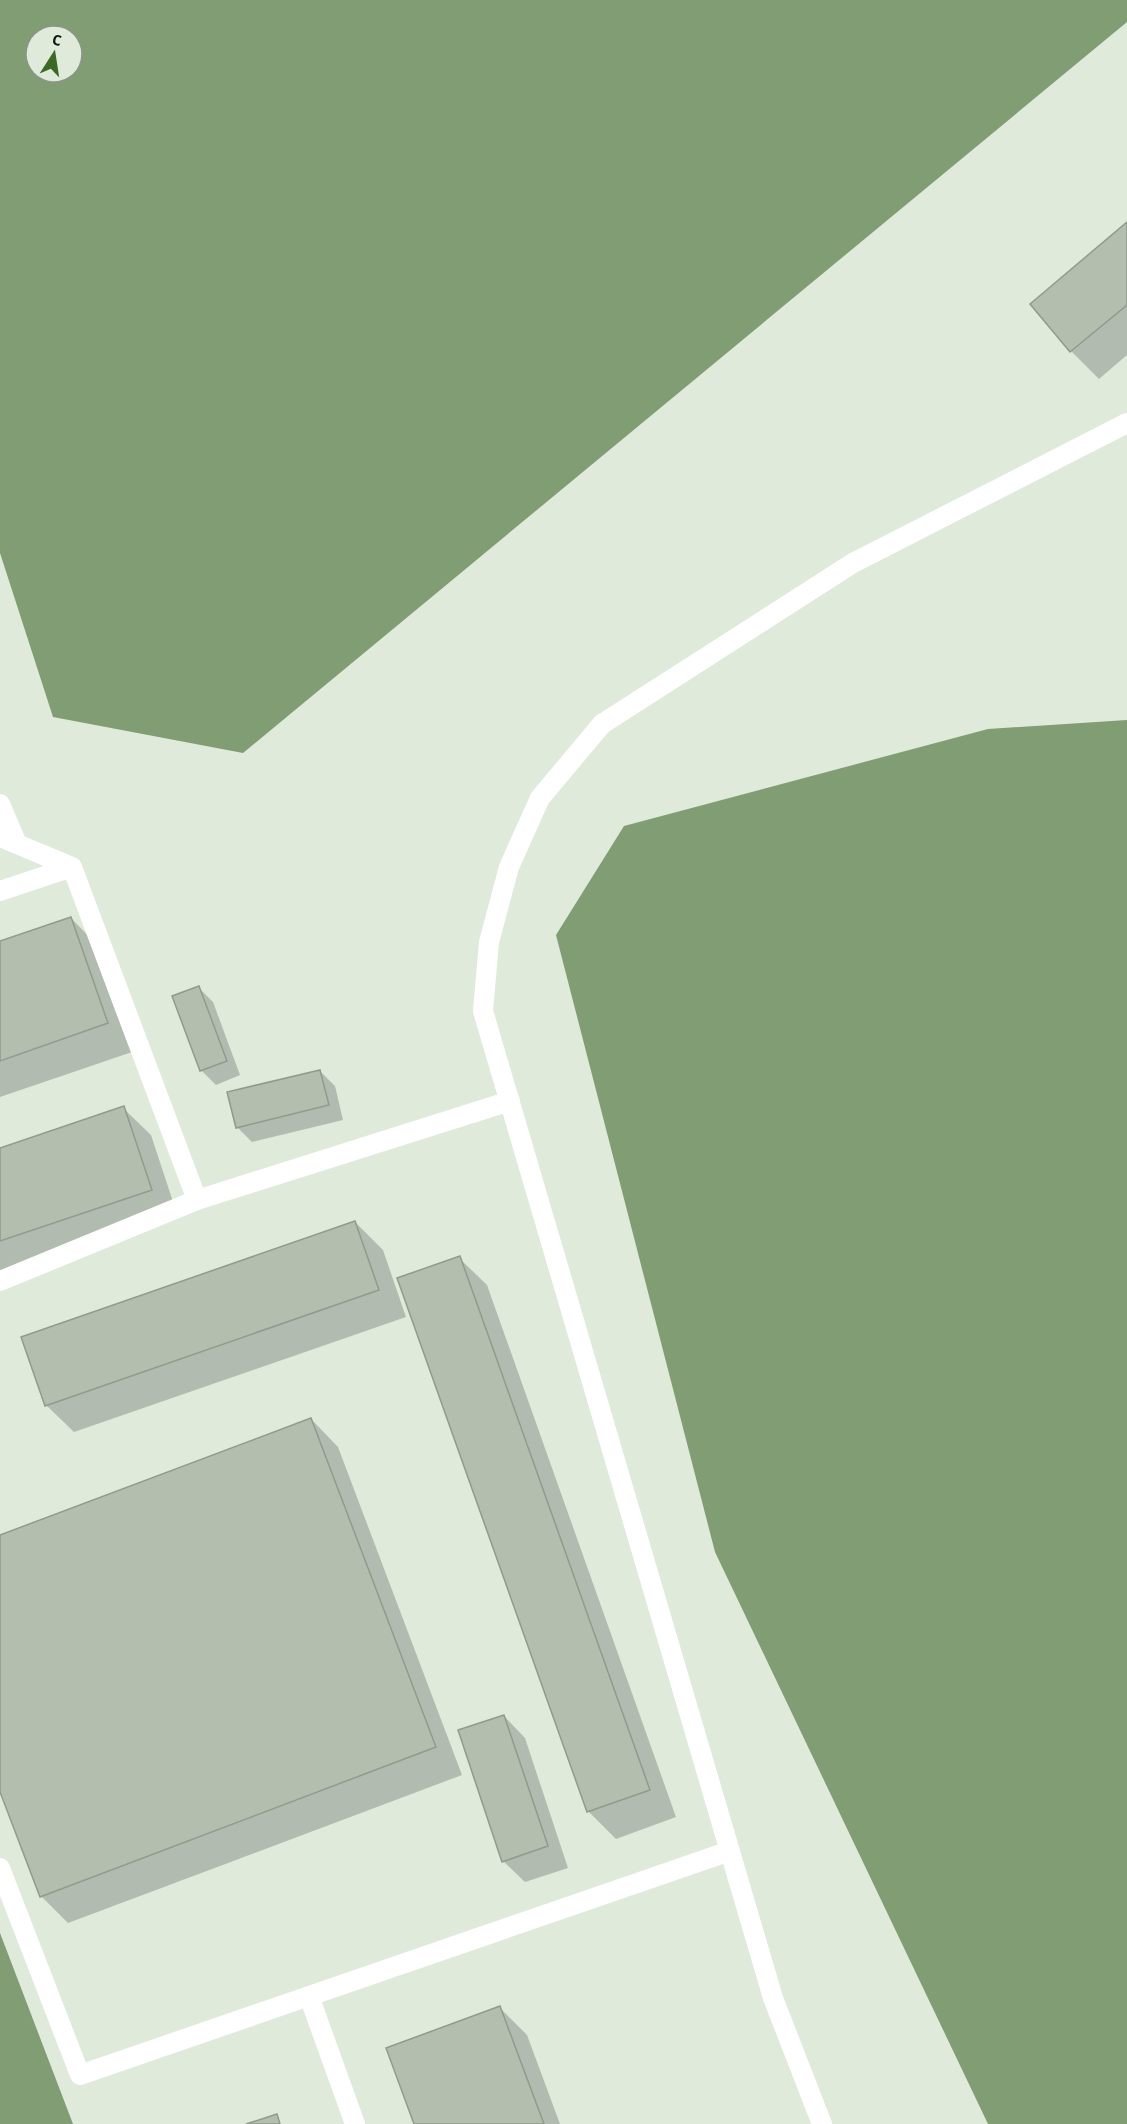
<svg xmlns="http://www.w3.org/2000/svg" width="1127" height="2124" viewBox="0 0 1127 2124" font-family="'Alegreya Sans',sans-serif">
<rect width="100%" height="100%" fill="#dfeadb"/>
<path fill="#809d73" fill-rule="evenodd" d="M0,0h1127v22l-884,731 -190,-36 -53,-164zM36,36h36v36h-36z
M1127,720v1404h-139l-273,-572 -159,-617 68,-109 364,-97z
M0,1933l73,191h-73z"/>
<path fill="#0003" d="M1127,224v131l-28,24 -28,-28 -39,-47z
M71,918l27,28 37,105 -135,46v-154z
M198,987l15,15 27,73 -24,10 -15,-15z
M320,1071l15,15 8,34 -91,22 -15,-15z
M123,1108l28,27 27,82 -178,60v-128z
M355,1222l28,28 23,67 -332,115 -28,-27z
M459,1258l28,27 189,532 -60,22 -28,-28z
M311,1419l27,28 124,328 -394,148 -27,-27 -41,-108v-251z
M504,1716l21,22 43,130 -43,14 -22,-21z
M500,2008l27,27 33,89h-144z"/>
<path fill="#b3beaf" stroke="#919b8d" stroke-width="1.5" d="M1127,222v83l-57,47 -40,-48z
M71,917l37,106 -108,38v-120z
M199,986l28,75 -27,10 -28,-75z
M320,1070l9,35 -93,23 -9,-36z
M124,1106l28,84 -152,51v-93z
M355,1221l24,69 -334,116 -24,-69z
M460,1256l190,534 -63,22 -190,-534z
M311,1418l125,329 -396,150 -40,-105v-257z
M504,1715l44,131 -46,16 -44,-132z
M500,2006l44,118h-130l-28,-76z
M277,2114l3,10h-34z"/>
<g fill="none" stroke-linecap="round" stroke-linejoin="round">
<path stroke="#fff" stroke-width="20" d="M0,804l17,40
M0,837l72,30 125,333 313,-99
M0,891l72,-24
M0,1281l197,-81
M0,1868l80,207 650,-224
M309,1996l46,128
M822,2124l-49,-126 -290,-987 6,-69 20,-75 31,-69 62,-74 251,-161 274,-140"/>
</g>
<g transform="translate(54 54) rotate(12)"><circle r="28" fill="#dfeadb" stroke="#8d9589" stroke-width="1.5"/>
<path d="M0-4.5L10 22L0 15L-10 22Z" fill="#3c6825"/>
<text y="-9" font-size="16" font-weight="bold" text-anchor="middle" fill="#11150f">С</text>
</g>
</svg>
